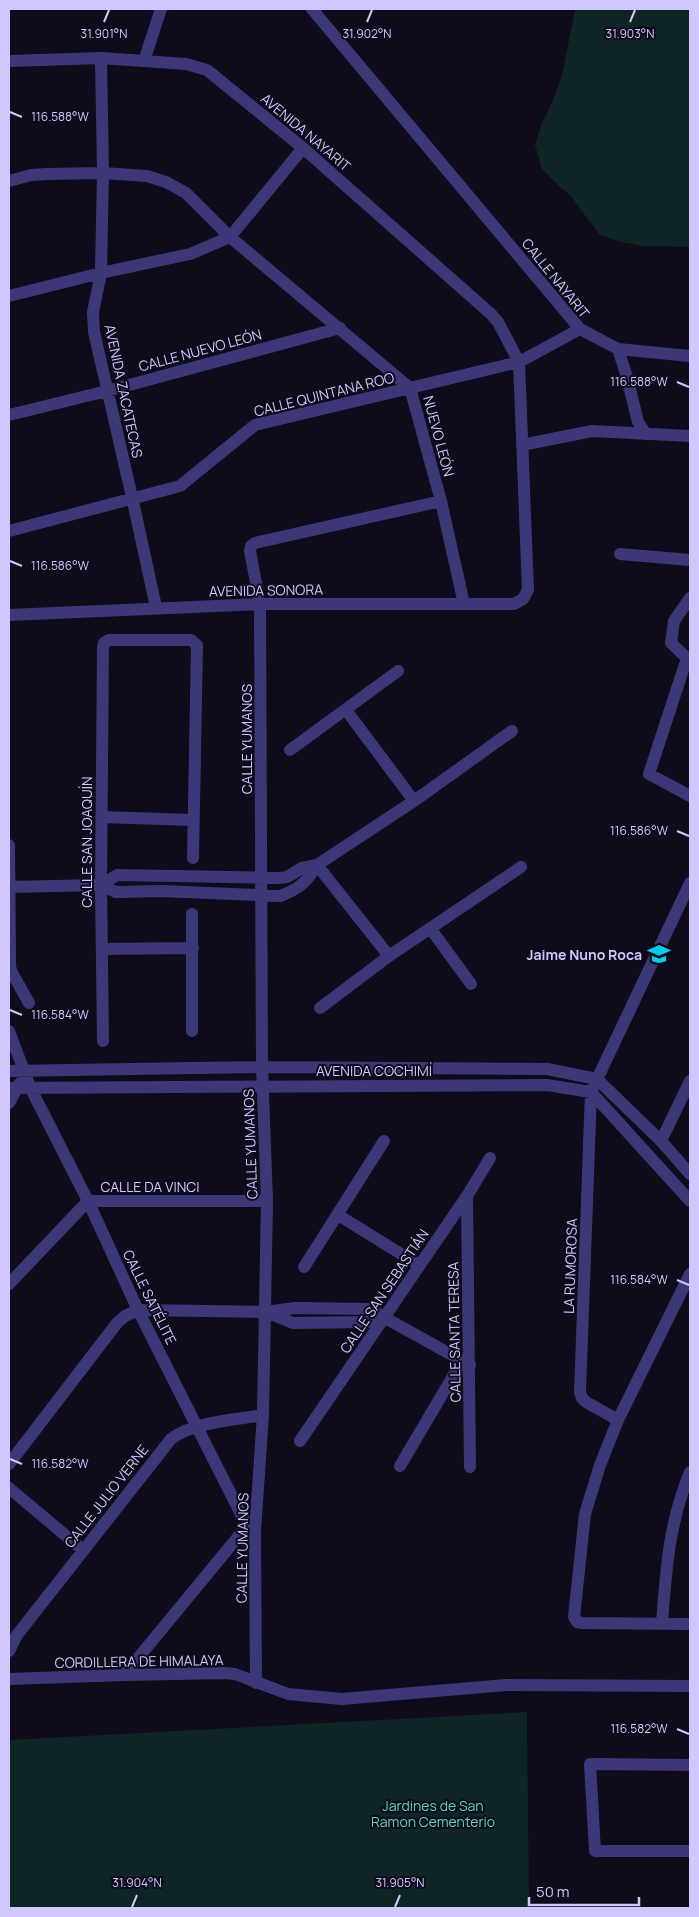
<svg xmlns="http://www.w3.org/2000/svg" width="699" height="1917" viewBox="0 0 699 1917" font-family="Manrope,sans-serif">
<rect width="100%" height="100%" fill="#0e0b1b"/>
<path fill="#0f2424" d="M575,9h115v238l-46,-1 -23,-4 -22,-8 -29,-39 -11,-9 -17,-17 -7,-24 7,-22 10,-21 10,-26z
M527,1712l2,196h-520v-168z"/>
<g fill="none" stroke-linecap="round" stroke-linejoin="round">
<path stroke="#3c3878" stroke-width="12" d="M312,9l268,320 38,20 9,28 11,45 8,12
M101,58l2,115 -2,100 -8,39 1,20 38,165 24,110
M9,61l92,-3 85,6 21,6 96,78 188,166 7,8 21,40 9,228 -5,9 -9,5h-254l-251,11
M144,61l17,-52
M9,181l22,-6 16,-1 56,-1 44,3 19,6 20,11 44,44 180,151 31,113 23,103
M9,296l92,-23 89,-19 40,-17 73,-89
M618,349l72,7
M9,415l98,-24 233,-63
M522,445l70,-14 98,5
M9,531l171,-45 75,-61 264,-63 61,-33
M620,554l70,6
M690,658l-5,6 -36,110 41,22
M688,659l-17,-16 3,-22 16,-23
M346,710l68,91
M290,750l108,-79
M101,817l92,3
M9,845l1,120 1,6 18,32
M317,865l72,91
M101,885l16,-10 162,3 8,-1 15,-9 15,-3 97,-64 98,-70
M9,887l92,-2 15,7 46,-1 118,5c19,-7 27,-14 37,-31
M430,928l41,56
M102,949l91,-1
M320,1008l69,-52 132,-89
M9,1031l21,56 58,114 50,109 109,216 8,5
M192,1031v-117
M103,1041l-2,-156 2,-238 1,-4 5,-3h82l6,5 -4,213
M9,1071l253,-4 285,2 50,10 64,62 29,33
M9,1088l538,-3 44,7 99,109
M9,1103l11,-20
M661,1141l29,-60
M467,1196l3,271
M338,1215l81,50
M304,1267l80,-126
M690,1274l-72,146 -18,45 -15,49 -11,103 3,5 5,1 108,1
M9,1284l79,-83h179
M268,1313l25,10 74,-1 17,-5
M618,1420l-32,-18 -4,-4 -2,-6 11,-300 99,-209
M300,1441l167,-245 23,-38
M9,1464l108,-141 8,-7 13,-6 127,2 30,-4 74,1 101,56
M400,1466l62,-105
M9,1488l74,62
M662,1623c4,-54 7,-100 28,-151
M9,1651l8,-16 154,-196c22,-17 64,-19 92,-24
M124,1675l123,-149
M9,1679l115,-4 101,-2 10,1 53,20 54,5 164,-14 184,1
M256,1683l-1,-152 8,-116 4,-214 -5,-134 -2,-463 -10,-53 1,-5 4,-3 186,-42
M690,1765l-100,-1 5,87h95"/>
</g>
<path fill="none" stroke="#cfc7fd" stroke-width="2" d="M104,22l5,-12M367,22l5,-12M630,22l5,-12M10,112l12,5M677,382l12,5M10,561l12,5M677,831l12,5M10,1010l12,5M677,1280l12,5M10,1459l12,5M677,1729l12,5M132,1907l5,-12M395,1907l5,-12"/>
<defs>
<symbol id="school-bare" viewBox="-9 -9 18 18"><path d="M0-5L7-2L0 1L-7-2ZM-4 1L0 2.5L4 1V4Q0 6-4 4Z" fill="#09cae7" stroke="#0e0b1b" stroke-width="2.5" paint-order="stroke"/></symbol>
</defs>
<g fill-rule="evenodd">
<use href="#school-bare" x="643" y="938" width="32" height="32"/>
</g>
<g text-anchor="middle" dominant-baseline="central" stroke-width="4" stroke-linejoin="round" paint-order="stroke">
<g font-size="14" fill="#cfc7fd" stroke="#0e0b1b">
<text transform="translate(306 132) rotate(40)">AVENIDA NAYARIT</text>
<text transform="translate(556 278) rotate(51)">CALLE NAYARIT</text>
<text transform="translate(200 350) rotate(-15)">CALLE NUEVO LEÓN</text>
<text transform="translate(124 391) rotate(78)">AVENIDA ZACATECAS</text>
<text transform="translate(324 394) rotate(-14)">CALLE QUINTANA ROO</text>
<text transform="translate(439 436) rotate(75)">NUEVO LEÓN</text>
<text transform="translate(266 590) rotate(-1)">AVENIDA SONORA</text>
<text transform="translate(246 739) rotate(-90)">CALLE YUMANOS</text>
<text transform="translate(86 842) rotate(-90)">CALLE SAN JOAQUÍN</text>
<text x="374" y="1070">AVENIDA COCHIMÍ</text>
<text transform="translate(250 1144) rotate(-92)">CALLE YUMANOS</text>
<text x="150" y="1186">CALLE DA VINCI</text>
<text transform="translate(570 1266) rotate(-88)">LA RUMOROSA</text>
<text transform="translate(384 1291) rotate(-56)">CALLE SAN SEBASTIÁN</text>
<text transform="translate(150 1297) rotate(64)">CALLE SATÉLITE</text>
<text transform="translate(454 1332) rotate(-91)">CALLE SANTA TERESA</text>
<text transform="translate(106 1496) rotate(-52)">CALLE JULIO VERNE</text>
<text transform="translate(242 1548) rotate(-89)">CALLE YUMANOS</text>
<text transform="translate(139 1661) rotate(-1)">CORDILLERA DE HIMALAYA</text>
</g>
<g font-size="14" font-weight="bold" fill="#cfc7fd" stroke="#0e0b1b" text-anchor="end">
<text x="642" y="954">Jaime Nuno Roca</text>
</g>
<g font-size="14" fill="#57d8bc" stroke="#0e0b1b">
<text x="433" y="1805">Jardines de San<tspan x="433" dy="16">Ramon Cementerio</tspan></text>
</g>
</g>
<g font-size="12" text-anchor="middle" fill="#cfc7fd" stroke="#0e0b1b" stroke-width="4" stroke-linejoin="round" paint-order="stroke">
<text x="104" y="38">31.901°N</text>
<text x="367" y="38">31.902°N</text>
<text x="630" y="38">31.903°N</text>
<text x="60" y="121">116.588°W</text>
<text x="639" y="386">116.588°W</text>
<text x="60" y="570">116.586°W</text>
<text x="639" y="835">116.586°W</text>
<text x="60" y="1019">116.584°W</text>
<text x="639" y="1284">116.584°W</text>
<text x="60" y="1468">116.582°W</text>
<text x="639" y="1733">116.582°W</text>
<text x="137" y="1887">31.904°N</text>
<text x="400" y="1887">31.905°N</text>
</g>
<rect width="699" height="1917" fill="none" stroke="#cfc7fd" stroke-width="20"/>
<path d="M529 1897v8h110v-8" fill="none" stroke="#cfc7fd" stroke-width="2.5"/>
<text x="536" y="1897" font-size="15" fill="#cfc7fd" stroke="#0e0b1b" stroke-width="4" paint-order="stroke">50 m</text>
</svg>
